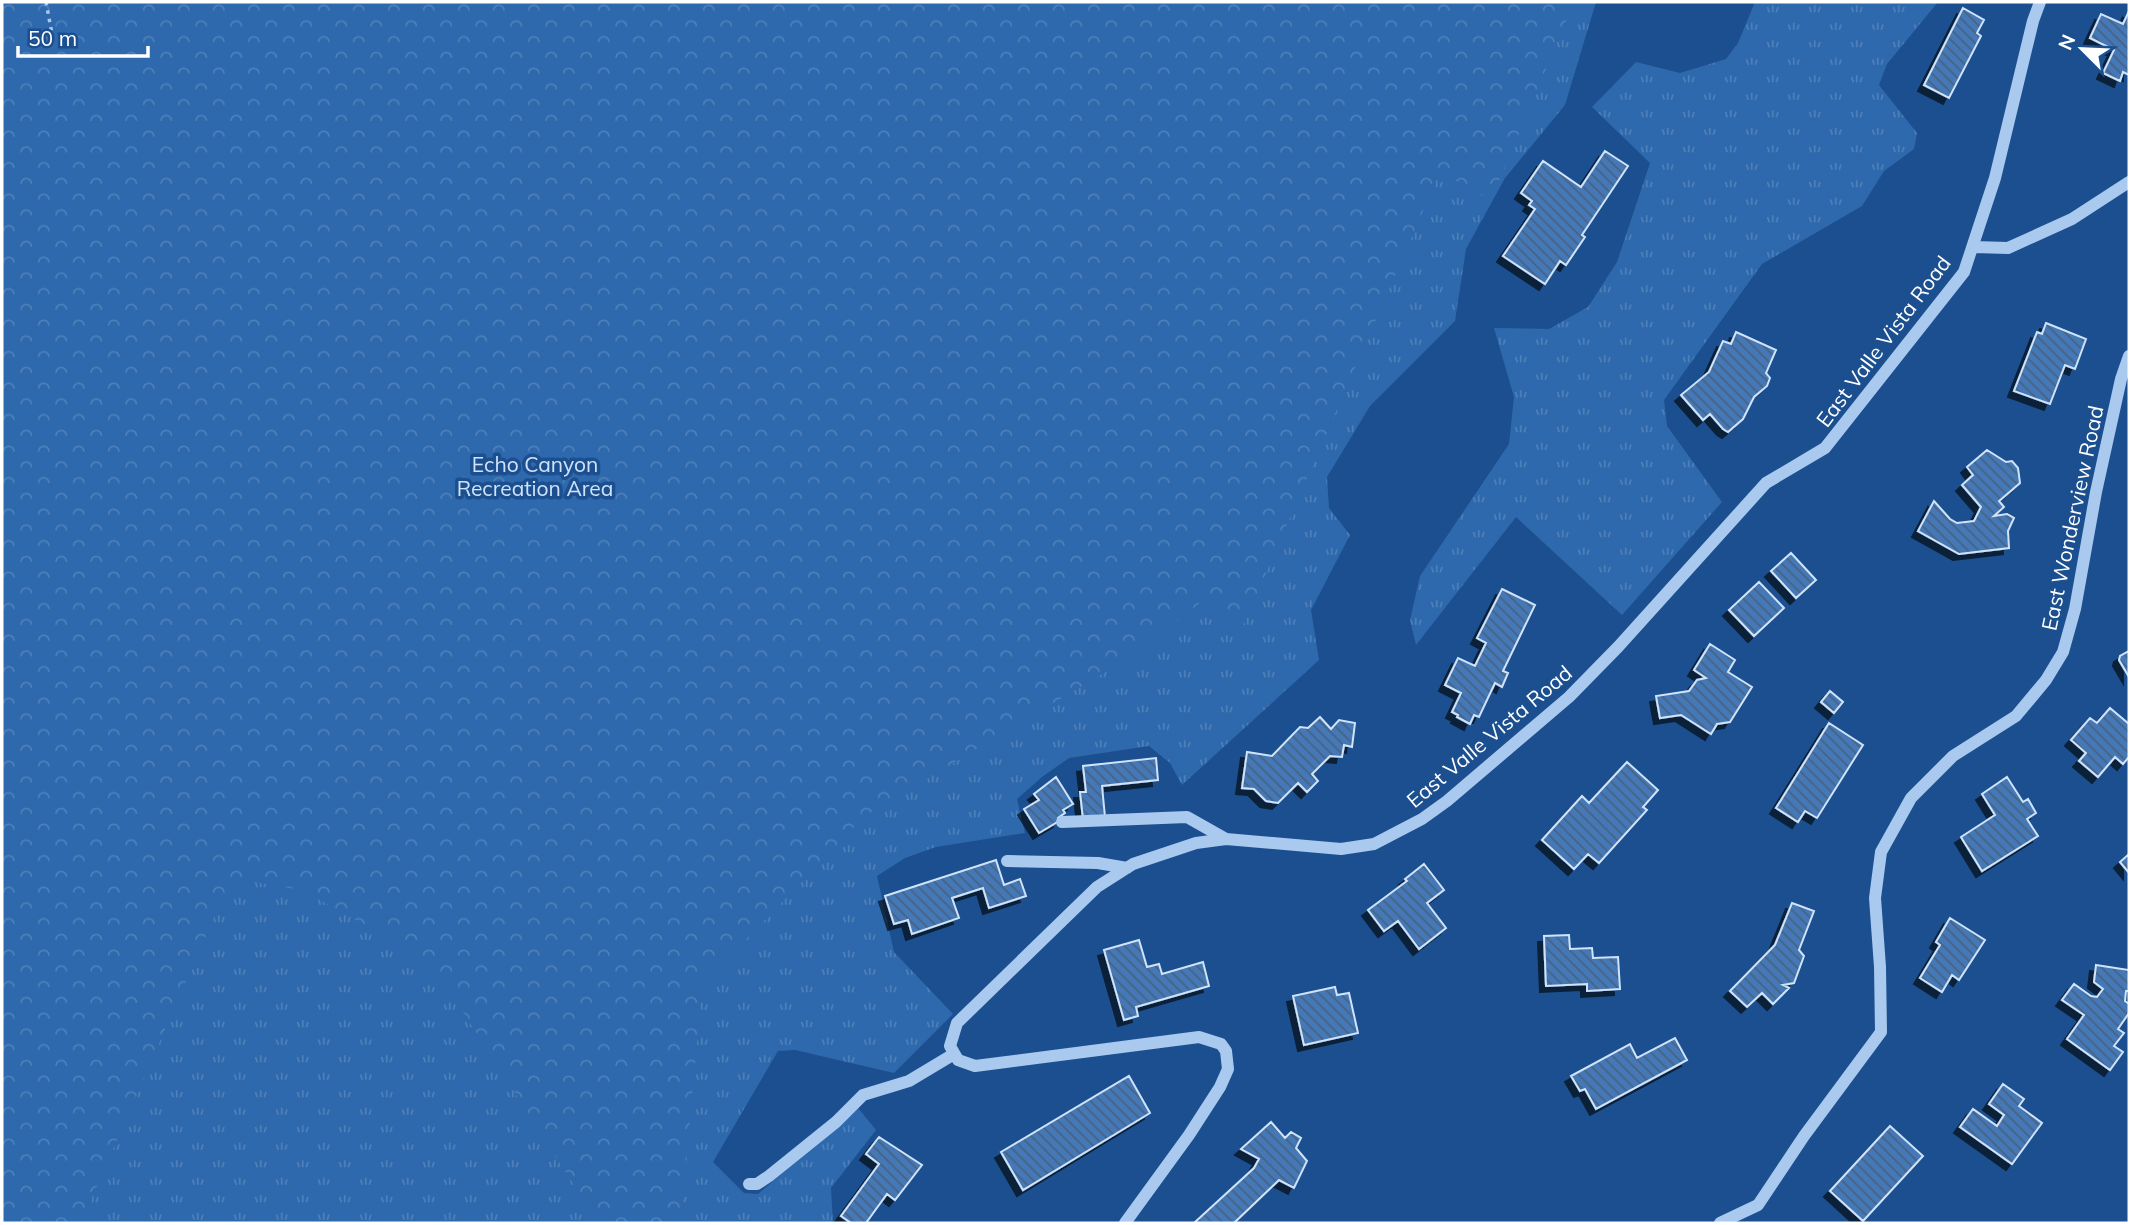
<svg xmlns="http://www.w3.org/2000/svg" width="2131" height="1225" viewBox="0 0 2131 1225" font-family="Mulish,sans-serif">
<defs>
<pattern id="grass-tufts" width="24" height="20" patternUnits="userSpaceOnUse" patternTransform="scale(1.75)"><rect width="24" height="20" fill="#2e69ad"/><path d="M3 7l-1-3M5 7V3M7 7l1-3M15 17l-1-3M17 17v-4M19 17l1-3" fill="none" stroke="#4d80b9"/></pattern>
<pattern id="park-crowns" width="20" height="18" patternUnits="userSpaceOnUse" patternTransform="scale(1.75)"><rect width="20" height="18" fill="#2e69ad"/><path d="M2 6a3 3 0 1 1 6 0M12 15a3 3 0 1 1 6 0" fill="none" stroke="#4d80b9"/></pattern>
<pattern id="building-back-hatch" width="6" height="6" patternUnits="userSpaceOnUse" patternTransform="scale(1.75)"><rect width="6" height="6" fill="#4478b7"/><path d="M-1 5l2 2M0 0l6 6M5-1l2 2" fill="none" stroke="#486282"/></pattern>
<filter id="shadow"><feDropShadow dx="-6" dy="6" stdDeviation="0" flood-color="#0009"/></filter>
</defs>
<rect width="100%" height="100%" fill="#1b4f8f"/>
<path fill="url(#grass-tufts)" d="M2,2h1594l-31,103 -60,73 -39,71 -11,72 -85,85 -43,71 2,31 21,27 -39,75 8,50 -137,125 -12,-22 -21,-17 -80,12 -27,19 -25,22 8,34 -89,14 -31,11 -28,18 17,76 59,62 -59,59 -99,-23 -17,1 -65,111 31,31 14,1 100,-86 18,22 -45,58 2,35h-831z
M1755,2h183l-51,62 -8,21 38,48 -3,16 -30,22 -22,35 -100,58 -98,136 3,26 55,76 -100,113 -106,-98 -100,128 -6,-25 10,-44 89,-132 5,-47 -20,-69 55,1 39,-22 29,-45 33,-99 -58,-56 44,-45 44,11 46,-14 12,-16z"/>
<path fill="url(#park-crowns)" d="M2,2h1572l-83,198 -51,-28 -196,452 -39,-25 -78,60 -262,157 -163,169 -21,238h-83l-167,-261 -129,-72 -71,-12 -150,345h-79z"/>
<path fill="url(#building-back-hatch)" stroke="#cfe3fa" stroke-width="2" filter="url(#shadow)" d="M1963,8l21,12 -7,13 4,3 -32,62 -25,-13z
M2129,11v64l-6,-3 -3,9 -17,-8 11,-23 -24,-12 11,-24 22,10z
M1605,151l23,15 -46,69 3,2 -19,28 -6,-4 -15,23 -42,-28 32,-47 -6,-4 3,-4 -11,-8 22,-32 38,26z
M2046,323l40,16 -11,30 -10,-4 -15,39 -36,-13 23,-59 5,2z
M1736,332l40,18 -10,23 4,5 -3,8 -13,11 -11,22 -15,13 -5,-3 -13,-15 -7,6 -22,-25 28,-23 14,-31 8,3z
M1987,450l19,12 6,-1 6,7 2,15 -21,18 5,6 -10,9 13,-2 7,4 -6,13 1,17 -50,6 -41,-23 16,-30 16,18 7,4 17,-2 7,-14 -19,-22 11,-10 -6,-8z
M1791,553l25,27 -20,18 -25,-27z
M1759,582l25,26 -30,28 -25,-26z
M1502,589l33,16 -32,66 5,2 -6,14 -7,-4 -16,34 -5,-2 -4,9 -13,-7 1,-2 -6,-3 9,-19 -16,-8 13,-27 17,8 11,-23 -9,-5z
M1710,644l25,16 -7,12 24,15 -22,35 -13,2 -6,10 -30,-19 -21,3 -4,-22 33,-5 8,-11 9,-2 -12,-8z
M2129,651v26l-10,-17 1,-4z
M1830,691l13,11 -9,11 -13,-11z
M2110,708l19,16v33l-6,7 -8,-7 -17,20 -19,-16 7,-8 -15,-13 19,-22 7,5z
M1320,717l11,12 8,-9 16,3 -3,24 -8,-2 -2,12 -12,-1 -18,18 6,7 -11,11 -9,-9 -20,20 -12,-2 -12,-12 -12,-1 5,-36 25,4 28,-29 8,1z
M1829,723l34,22 -46,73 -12,-7 -7,11 -22,-14z
M1156,758l2,22 -56,6 3,31 -22,2 -3,-27h6l-3,-26z
M1627,762l31,28 -15,17 4,3 -48,53 -11,-9 -14,15 -32,-29 40,-44 7,7z
M1056,777l17,27 -10,6 2,3 -7,5 1,3 -20,12 -15,-24 15,-9 -5,-6z
M2007,777l16,25 5,-3 8,14 -9,6 11,17 -56,35 -21,-34 34,-22 -13,-21z
M2129,854v19l-9,-11z
M996,860l8,25 16,-6 6,17 -37,12 -6,-20 -31,10 7,20 -47,16 -4,-14 -14,4 -9,-28z
M1424,864l20,26 -17,13 19,25 -27,21 -21,-28 -14,10 -16,-21 39,-29 -2,-2z
M1792,903l22,8 -15,39 5,6 -10,27 -11,2 6,3 -16,16 -11,-11 -15,14 -17,-16 45,-46z
M1950,918l35,22 -26,40 -7,-5 -10,17 -22,-14 20,-33 -4,-3z
M1569,935l1,14 22,-1 1,10 25,-1 2,32 -33,2v-7l-41,2 -2,-50z
M1139,940l8,27 12,-3 3,10 41,-12 6,24 -73,21 2,9 -14,4 -20,-70z
M2096,965l33,5v21h-3l-1,10 4,3v9l-11,16 6,4 -10,13 9,6 -13,18 -43,-31 17,-24 -22,-15 12,-16 17,12 6,1 6,-8 -9,-7z
M1335,987l2,8 12,-2 9,40 -54,12 -11,-49z
M1675,1038l12,22 -91,49 -11,-20 -5,2 -9,-15 59,-32 7,14z
M1129,1076l21,37 -127,77 -22,-38z
M2003,1084l21,15 -5,7 23,17 -30,41 -52,-37 13,-18 24,17 7,-11 -15,-11z
M1271,1122l14,16 6,-6 10,6 -5,10 11,13 -13,27 -15,-8 -45,43h-40l60,-55 5,-9 -18,-10z
M1890,1126l33,30 -60,65 -33,-30z
M879,1137l43,28 -27,35 -8,-6 -21,29h-15l-10,-7 38,-52 -13,-10z"/>
<g fill="none" stroke-linecap="round" stroke-linejoin="round">
<path stroke="#a9c9ee" stroke-width="3.5" stroke-dasharray="3.5 5" stroke-linecap="butt" d="M46,2l6,32"/>
<path stroke="#a9c9ee" stroke-width="12" d="M1974,247l34,1 64,-29 57,-37
M1062,822l125,-5 39,22
M1007,861l91,2 29,5
M749,1184h8l12,-8 67,-54 27,-27 46,-14 45,-27
M1125,1223l64,-88 31,-48 8,-18 -2,-18 -5,-7 -22,-7 -224,29 -17,-6 -8,-14 7,-23 140,-136 36,-23 63,-21 30,-4 115,10 33,-5 48,-25 25,-18 122,-104 49,-50 148,-164 59,-35 139,-176 31,-94 38,-157 7,-19
M1720,1223l38,-18 46,-69 77,-104 -1,-65 -5,-69 6,-46 30,-54 42,-42 63,-40 30,-36 17,-28 12,-43 21,-117 25,-113 8,-23"/>
</g>
<g text-anchor="middle" dominant-baseline="central" stroke-width="7" stroke-linejoin="round" paint-order="stroke">
<g font-size="21" fill="#fff" stroke="#1b4f8f">
<text transform="translate(1883 341) rotate(-53)">East Valle Vista Road</text>
<text transform="translate(2072 518) rotate(-78)">East Wonderview Road</text>
<text transform="translate(1489 736) rotate(-40)">East Valle Vista Road</text>
</g>
<g font-size="21" fill="#cfe3fa" stroke="#1b4f8f">
<text x="535" y="464">Echo Canyon<tspan x="535" dy="24">Recreation Area</tspan></text>
</g>
</g>
<rect width="2131" height="1225" fill="none" stroke="#ffffff" stroke-width="7"/>
<g transform="translate(2082 49) rotate(294)" stroke="#1b4f8f" stroke-width="5" paint-order="stroke">
<path d="M0-5L12 26L0 18L-12 26Z" fill="#ffffff"/>
<text y="-10" font-size="19" font-weight="bold" text-anchor="middle" fill="#ffffff">N</text>
</g>
<path d="M18 46v10h130v-10" fill="none" stroke="#ffffff" stroke-width="3.5"/>
<text x="28" y="46" font-size="21" fill="#ffffff" stroke="#1b4f8f" stroke-width="5" paint-order="stroke">50 m</text>
</svg>
